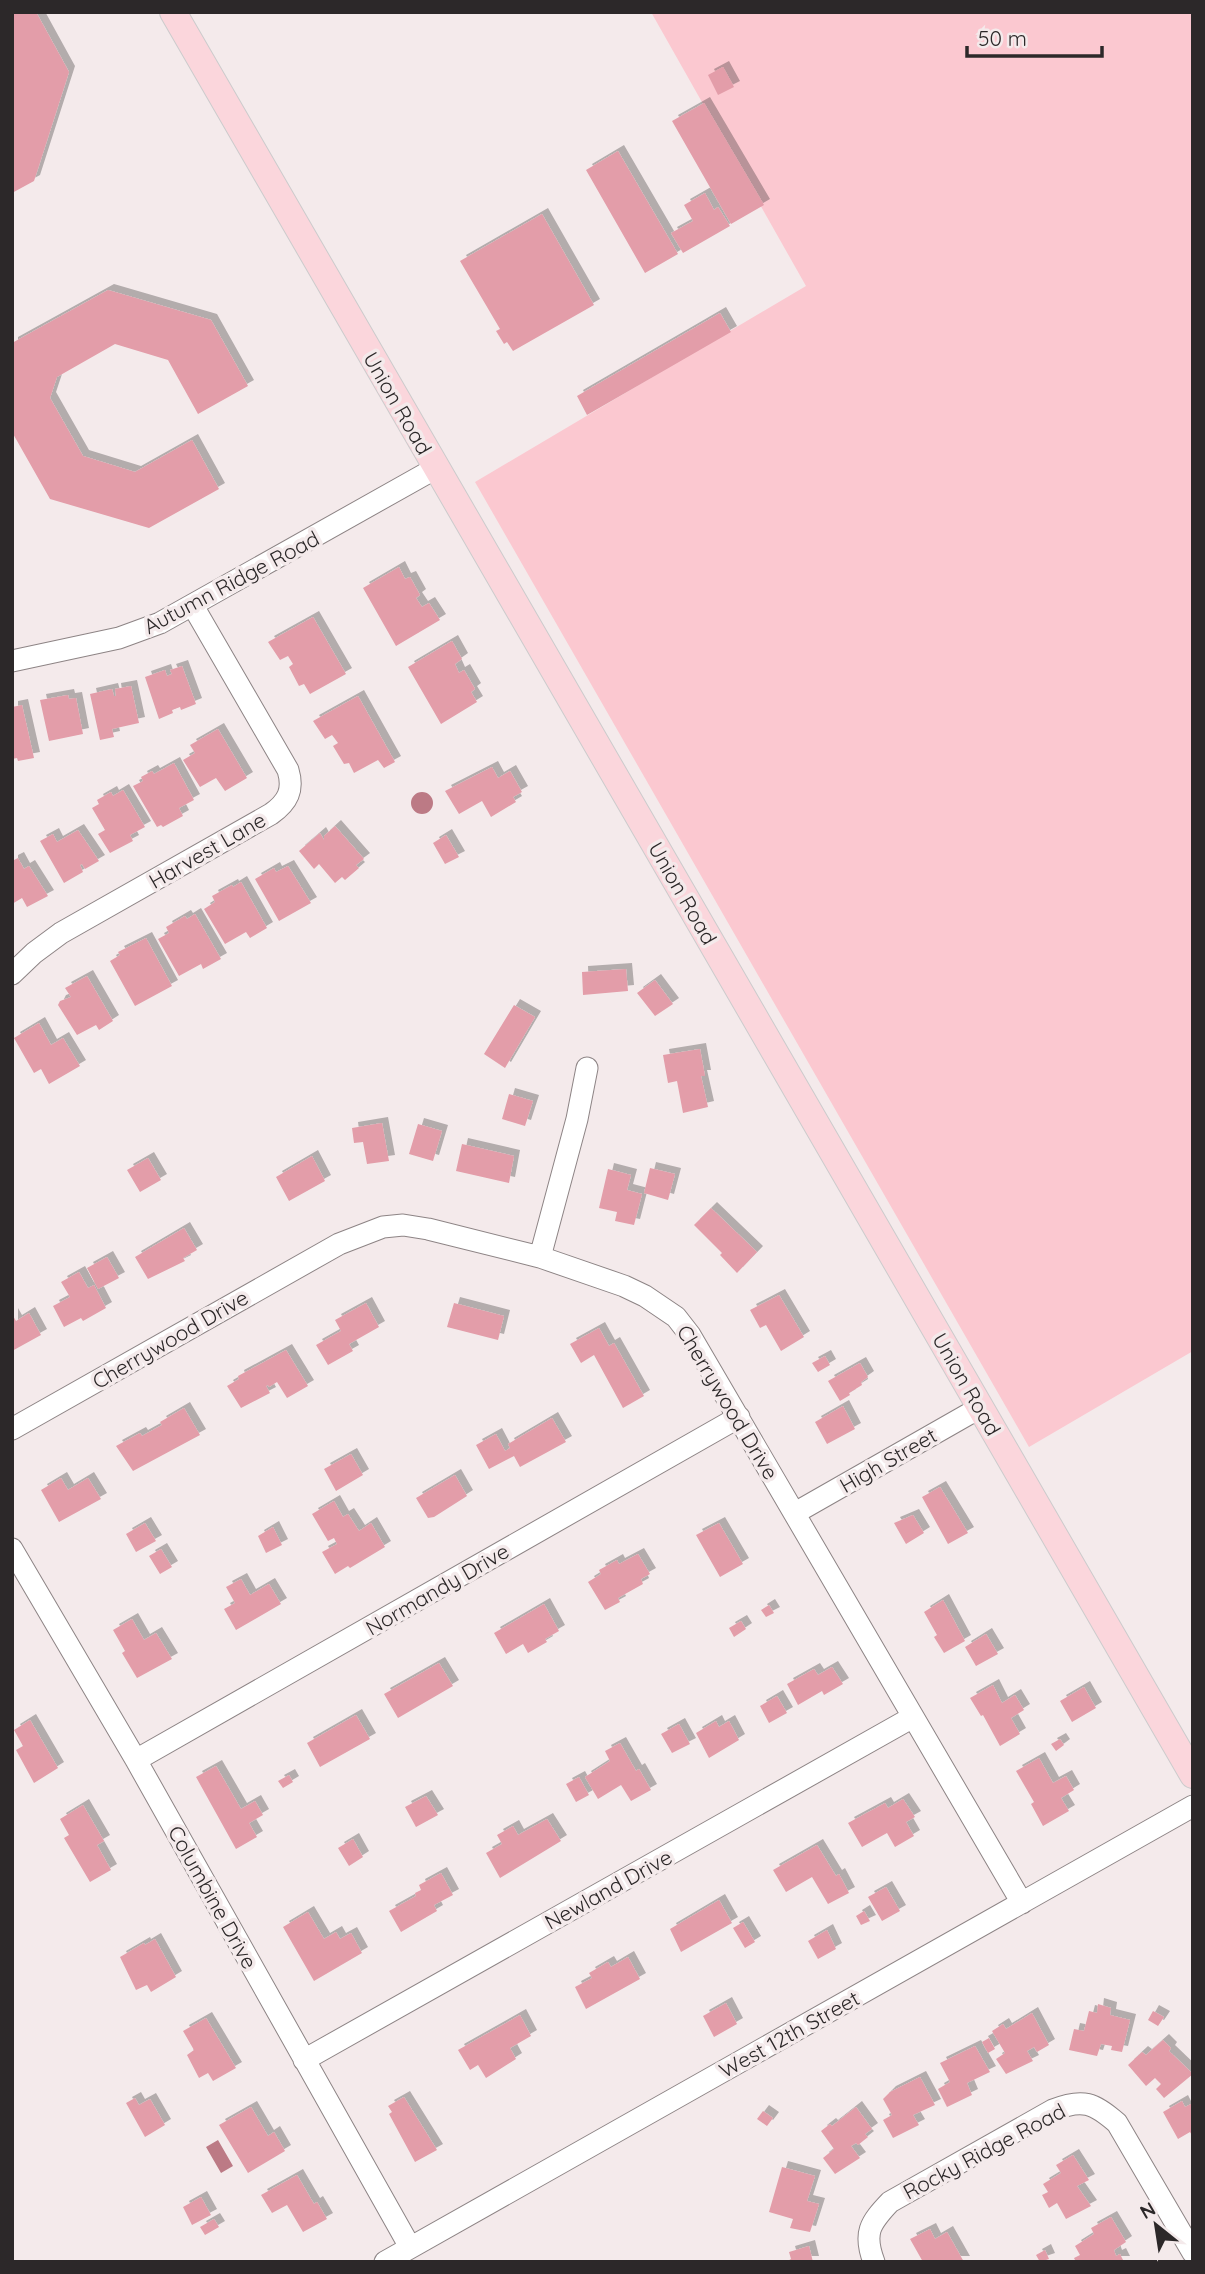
<svg xmlns="http://www.w3.org/2000/svg" width="1205" height="2274" viewBox="0 0 1205 2274" font-family="Quicksand,sans-serif">
<defs>
<filter id="shadow"><feDropShadow dx="6" dy="-6" stdDeviation="0" flood-color="#0004"/></filter>
</defs>
<rect width="100%" height="100%" fill="#f4eaeb"/>
<path fill="#fbc8d0" d="M651,12h542v1339l-164,96 -554,-965 331,-196z"/>
<path fill="#bc7a85" d="M411 803a11 11 0 1 1 22 0a11 11 0 1 1-22 0Z
M218,2140l15,26 -12,7 -15,-26z"/>
<path fill="#e39da9" filter="url(#shadow)" d="M12,12h24l33,60 -35,109 -22,12z
M723,67l11,20 -16,8 -10,-20z
M704,103l60,102 -33,19 -59,-103z
M618,151l60,103 -33,19 -59,-103z
M705,193l9,17 4,-3 12,19 -47,27 -12,-20 22,-12 -9,-16z
M542,214l52,91 -81,46 -6,-9 -3,2 -8,-13 4,-2 -40,-68z
M108,290l103,30 37,66 -50,28 -30,-54 -53,-16 -58,33 -7,21 33,58 52,16 57,-32 27,49 -70,39 -99,-29 -38,-67v-89z
M720,313l11,19 -144,83 -10,-19z
M399,567l6,12 5,-2 10,18 -4,3 6,9 7,-4 11,17 -44,26 -33,-58z
M313,617l33,57 -36,20 -6,-10 -5,2 -10,-19 4,-3 -5,-8 -8,4 -12,-18z
M452,641l10,18 -7,5 4,9 5,-3 11,19 -4,3 6,10 -36,22 -33,-57z
M182,666l14,38 -15,6 -1,-3 -8,3 1,3 -14,6 -14,-42 20,-7 2,6 5,-2 -2,-4z
M131,686l8,37 -27,6 2,8 -14,3 -10,-46 22,-5 2,7h2l-1,-7z
M68,695l1,4 7,-1 7,36 -34,7 -9,-41z
M358,696l37,66 -11,6 -6,-8 -24,13 -5,-10 -5,1 -11,-18 5,-3 -6,-8 -7,4 -12,-18z
M22,705l12,53 -16,3 -1,-3 -5,1v-52z
M218,729l29,49 -22,13 -9,-13 -16,9 -17,-27 12,-7 -5,-8z
M174,763l20,37 -15,8 4,8 -20,11 -2,-2 -4,2 -24,-41 10,-5 -2,-4 11,-6 2,3z
M492,767l6,11 12,-7 12,21 -9,5 3,5 -25,15 -9,-16 -23,13 -14,-23z
M123,790l22,37 -15,8 3,6 -23,12 -12,-19 7,-4 -13,-22 7,-4 -2,-4 14,-8 2,4z
M335,826l29,33 -8,6 3,3 -14,12 -3,-3 -7,6 -16,-19 -5,5 -15,-18 21,-18 4,7v-4z
M78,830l21,31 -14,8 -3,-5 -2,1 3,7 -19,11 -24,-42 13,-7 4,8z
M446,835l13,22 -14,7 -12,-21z
M18,858l6,11 5,-3 19,30 -21,11 -5,-9 -10,6v-43z
M288,866l23,37 -32,18 -24,-42 19,-11 2,4z
M241,882l26,46 -17,10 -4,-6 -21,12 -21,-35 11,-7 -3,-6 20,-11 1,2z
M195,914l26,45 -18,10 -2,-5 -22,12 -21,-37 11,-6 -3,-6 19,-11 2,3z
M146,938l26,48 -37,20 -25,-45 10,-6 -2,-3z
M626,969l2,22 -45,4 -1,-23z
M87,976l26,45 -14,9 -3,-5 -19,10 -19,-30 2,-4 11,-4 -6,-9z
M655,980l18,24 -18,12 -18,-23z
M514,1005l21,12 -30,51 -21,-14z
M39,1023l12,22 12,-7 17,28 -31,18 -8,-15 -7,4 -20,-35z
M700,1049l5,27h-4l7,31 -25,6 -6,-32 -9,2 -5,-28z
M509,1094l24,7 -8,25 -23,-7z
M382,1123l7,38 -22,3 -4,-22 -9,1 -2,-15z
M418,1124l24,7 -9,30 -24,-7z
M462,1144l52,12 -5,27 -53,-12z
M312,1156l13,25 -36,20 -13,-24z
M148,1158l13,22 -21,12 -13,-22z
M650,1168l25,6 -7,26 -24,-7z
M608,1169l23,6 -4,15 15,4 -8,31 -19,-4 2,-9 -18,-4z
M711,1208l46,44 -20,21 -17,-18 2,-2 -28,-28z
M184,1228l13,22 -14,8 2,3 -37,18 -13,-22z
M107,1257l12,21 -21,11 -11,-21z
M79,1272l9,16 6,-3 12,23 -23,13 -2,-3 -17,9 -11,-21 17,-9 -9,-15z
M779,1295l25,42 -23,14 -15,-26 -6,3 -10,-18z
M366,1303l13,24 -30,17 4,7 -25,14 -12,-20 25,-14 -6,-11z
M454,1303l50,13 -6,24 -51,-13z
M29,1313l12,22 -29,16v-37l4,7z
M599,1328l10,18 5,-3 30,53 -21,12 -29,-53 -13,8 -11,-19z
M286,1350l22,36 -21,12 -10,-16 -8,5 -1,-2 -2,1 4,7 -29,15 -14,-22 12,-7 -1,-3z
M825,1356l5,9 -12,7 -6,-9z
M860,1363l8,14 -7,5 1,3 -13,8 1,2 -10,6 -12,-20z
M843,1406l12,23 -28,15 -12,-22z
M184,1408l16,27 -67,36 -17,-25 24,-13 2,3 20,-11 -2,-3z
M552,1418l14,24 -46,25 -6,-11 -25,13 -13,-24 20,-11 9,17 5,-3 -2,-4z
M351,1454l12,21 -27,16 -12,-22z
M455,1475l12,21 -33,21 -6,1 -12,-20z
M61,1478l7,12 20,-12 13,21 -42,23 -18,-32z
M940,1487l28,46 -20,11 -26,-47z
M334,1501l9,16 5,-3 11,17 12,-8 14,24 -35,21 -2,-2 -13,8 -13,-22 15,-8 -3,-6 -6,3 -16,-27z
M913,1515l11,18 -18,11 -12,-21z
M145,1523l11,18 -20,11 -10,-18z
M719,1523l24,41 -23,13 -24,-42z
M273,1527l9,18 -16,8 -8,-17z
M161,1549l11,18 -12,7 -11,-18z
M638,1554l12,20 -9,5 2,5 -25,14 2,4 -15,8 -17,-28 13,-8 -2,-4 18,-10 2,4z
M241,1579l9,16 19,-11 12,20 -45,26 -12,-21 11,-6 -9,-16z
M943,1600l22,41 -21,12 -10,-16 3,-2 -13,-23z
M544,1604l15,27 -14,8 2,3 -19,11 -5,-9 -17,10 -12,-21z
M769,1605l5,8 -8,4 -5,-7z
M132,1619l12,21 12,-7 16,26 -35,19 -15,-25 3,-2 -12,-21z
M741,1621l5,8 -12,8 -5,-9z
M986,1634l12,20 -22,12 -11,-19z
M439,1663l14,23 -55,32 -14,-24z
M832,1667l11,17 -19,11 -2,-4 -24,14 -11,-21 27,-15 4,6z
M993,1685l9,18 13,-8 9,15 -13,8 9,16 -20,12 -17,-31 -2,1 -11,-18z
M1084,1687l12,21 -24,14 -12,-21z
M777,1696l10,17 -18,10 -9,-17z
M356,1715l14,24 -50,28 -13,-24z
M30,1720l28,48 -24,15 -18,-33 7,-4 -9,-16z
M716,1721l3,6 10,-6 10,19 -30,18 -13,-25z
M679,1724l11,20 -18,9 -11,-19z
M1060,1739l4,6 -8,6 -5,-7z
M620,1743l16,28 3,-2 12,21 -20,11 -10,-16 -23,14 -13,-22 25,-16 -5,-10z
M1039,1758l14,25 13,-7 8,14 -13,8 8,13 -26,15 -12,-22 3,-2 -18,-31z
M216,1766l25,43 14,-8 8,14 -14,8 8,14 -21,12 -40,-72z
M289,1775l4,7 -10,6 -5,-7z
M579,1777l10,18 -13,7 -10,-18z
M426,1796l12,19 -22,12 -11,-20z
M903,1799l12,18 -9,5 8,14 -19,11 -8,-14 -25,14 -14,-24 37,-20 3,5z
M83,1805l21,36 -7,4 14,25 -21,12 -26,-44 5,-3 -9,-16z
M547,1819l14,22 -61,37 -14,-25 16,-9 -5,-9 16,-9 5,9z
M353,1839l10,18 -14,9 -11,-18z
M817,1845l19,31 3,-2 10,19 -21,11 -16,-27 -26,15 -13,-22z
M441,1873l12,22 -19,10 3,6 -36,21 -12,-21 27,-15 -1,-3 6,-3 -2,-5z
M886,1887l14,24 -18,10 -14,-24z
M719,1900l13,23 -51,29 -11,-23z
M864,1911l6,10 -9,4 -5,-9z
M308,1912l16,27 12,-7 4,7 11,-6 11,20 -48,28 -31,-54z
M743,1922l12,20 -10,6 -12,-20z
M827,1930l9,19 -18,10 -10,-18z
M155,1939l21,38 -25,15 -4,-7 -11,5 -16,-33 24,-14 1,2z
M628,1957l12,22 -54,30 -11,-22 17,-9 -3,-5 19,-11 3,5z
M726,2003l11,21 -23,13 -11,-21z
M1098,2004l13,4 -1,7 20,5 -8,32 -11,-2 1,-4 -11,-2 -4,12 -28,-6 5,-21 10,2 5,-20 8,2z
M1153,2011l11,6 -6,9 -10,-6z
M1032,2013l17,32 -12,7 -3,-5 -7,4 6,10 -27,13 -10,-15 9,-6 -13,-22 11,-7 3,5z
M520,2015l11,21 -21,12 6,11 -30,19 -8,-13 -8,5 -12,-20z
M206,2018l30,50 -23,13 -5,-8 -9,5 -12,-23 7,-5 -11,-19z
M989,2038l6,11 -7,4 -6,-11z
M1163,2040l8,8 -2,3 24,23 -29,24 -8,-9 5,-5 -6,-6 -9,8 -18,-21 14,-13 4,3z
M975,2046l15,26 -23,11 5,12 -25,12 -9,-18 12,-7 -10,-19z
M920,2077l15,28 -22,10 6,10 -26,13 -10,-18 9,-5 -9,-16 7,-7z
M404,2097l33,53 -22,12 -26,-48 3,-2 -4,-6z
M135,2098l4,7 11,-6 15,26 -20,12 -19,-34z
M1182,2101l3,6 8,-4v34l-3,-5 -12,7 -15,-27z
M251,2107l17,29 6,-4 11,19 -37,22 -29,-48z
M856,2107l16,22 -7,5 3,3 -10,8 -2,-2 -5,3 9,12 -25,16 -12,-16 11,-9 -13,-18 9,-7 2,2z
M763,2111l10,7 -6,8 -10,-7z
M1073,2155l16,25 -12,6 14,20 -25,13 -9,-16 -8,5 -7,-13 6,-3 -5,-8 18,-11 -5,-8z
M782,2167l33,9 -8,25 12,3 -9,28 -20,-4 3,-9 -24,-7z
M297,2175l17,29 3,-2 10,17 -24,13 -16,-27 -15,8 -11,-18z
M201,2197l10,18 -19,10 -9,-18z
M1111,2217l15,25 -12,8 2,6 4,-2 4,8h-48l-2,-4 6,-3 -5,-9 19,-12 -3,-6z
M214,2219l5,8 -14,8 -5,-8z
M930,2229l5,10 12,-7 17,30h-41l-13,-23z
M809,2246l4,16h-27l5,-3 -2,-7z
M1045,2250l4,9 -9,3 -4,-7z"/>
<g fill="none" stroke-linecap="round" stroke-linejoin="round">
<defs>
<path id="minor" d="M12,661l107,-23 41,-15 276,-155
M12,974l22,-21 27,-20 210,-119c17,-12 23,-24 17,-44l-95,-164
M540,1257l37,-138 10,-51
M12,1429l327,-185 44,-17 20,-2 25,4 112,28 84,29 21,10 31,21 14,18 332,568
M795,1513l186,-106
M12,1549l124,211 274,487
M136,1760l603,-343
M304,2060l609,-343
M385,2262l808,-456
M874,2262c-11,-29 -4,-39 16,-60l163,-92c30,-12 41,-7 64,13l76,130"/>
<path id="major" d="M173,12l1020,1763"/>
</defs>
<use href="#minor" stroke="#8d8485" stroke-width="23"/>
<use href="#major" stroke="#cccbcc" stroke-width="28"/>
<use href="#minor" stroke="#fff" stroke-width="21"/>
<use href="#major" stroke="#fbd6dc" stroke-width="26"/>
</g>
<g text-anchor="middle" dominant-baseline="central" stroke-width="7" stroke-linejoin="round" paint-order="stroke">
<g font-size="21" fill="#2c2829" stroke="#f4eaeb">
<text transform="translate(398 403) rotate(60)">Union Road</text>
<text transform="translate(231 582) rotate(-28)">Autumn Ridge Road</text>
<text transform="translate(207 850) rotate(-30)">Harvest Lane</text>
<text transform="translate(683 893) rotate(60)">Union Road</text>
<text transform="translate(170 1339) rotate(-30)">Cherrywood Drive</text>
<text transform="translate(967 1384) rotate(60)">Union Road</text>
<text transform="translate(728 1402) rotate(59)">Cherrywood Drive</text>
<text transform="translate(888 1460) rotate(-30)">High Street</text>
<text transform="translate(437 1589) rotate(-30)">Normandy Drive</text>
<text transform="translate(608 1889) rotate(-29)">Newland Drive</text>
<text transform="translate(213 1897) rotate(61)">Columbine Drive</text>
<text transform="translate(789 2034) rotate(-29)">West 12th Street</text>
<text transform="translate(984 2151) rotate(-28)">Rocky Ridge Road</text>
</g>
</g>
<rect width="1205" height="2274" fill="none" stroke="#2c2829" stroke-width="28"/>
<g transform="translate(1156 2225) rotate(330)" stroke="#f4eaeb" stroke-width="5" paint-order="stroke">
<path d="M0-5L12 26L0 18L-12 26Z" fill="#2c2829"/>
<text y="-10" font-size="19" font-weight="bold" text-anchor="middle" fill="#2c2829">N</text>
</g>
<path d="M967 46v10h135v-10" fill="none" stroke="#2c2829" stroke-width="3.5"/>
<text x="978" y="46" font-size="21" fill="#2c2829" stroke="#f4eaeb" stroke-width="5" paint-order="stroke">50 m</text>
</svg>
